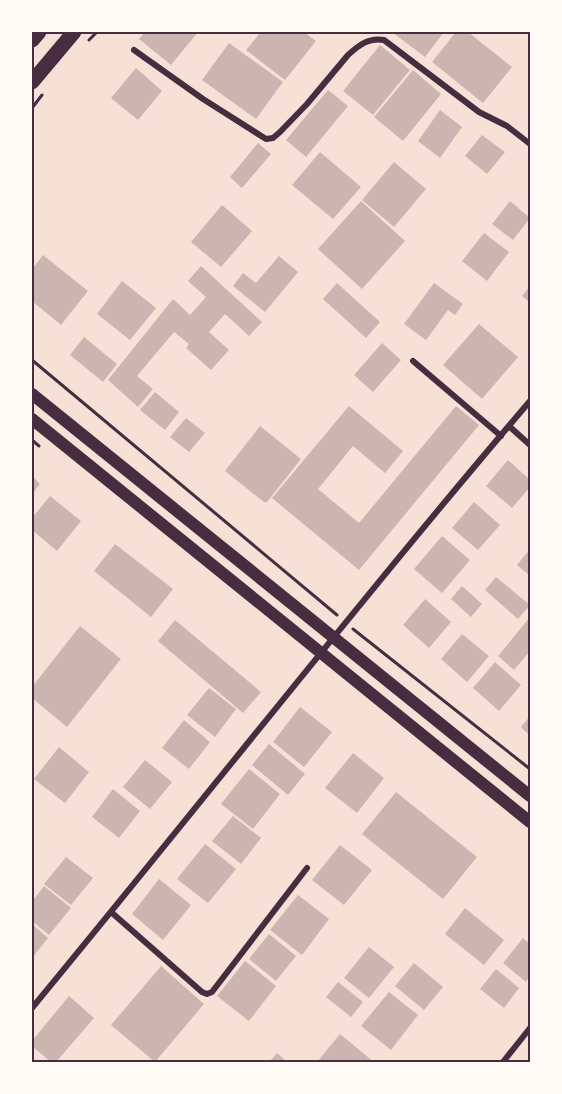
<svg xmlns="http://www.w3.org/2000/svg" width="562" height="1094" viewBox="0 0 562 1094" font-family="'Crimson Pro',serif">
<rect width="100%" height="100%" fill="#f7e1d7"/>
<path fill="#ccb4b1" d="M145,32h53l-27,33 -32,-26z
M261,32h43l12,9 -31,39 -39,-30z
M392,32h52l-19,25z
M456,32h12l44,35 -29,36 -51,-41z
M229,43l54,39 -27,37 -54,-39z
M380,45l30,25 -37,45 -30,-24z
M136,68l26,23 -24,29 -27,-22z
M413,70l28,24 -38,47 -29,-24z
M328,90l20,16 -42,51 -20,-17z
M440,110l22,17 -22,31 -22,-17z
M482,135l23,17 -18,22 -22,-18z
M258,143l13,11 -29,34 -12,-11z
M320,152l41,35 -28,32 -41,-34z
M394,162l32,27 -32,38 -32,-27z
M361,201l44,40 -43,48 -44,-40z
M510,201l20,17 -17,22 -21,-16z
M222,205l30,26 -31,36 -30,-25z
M484,233l25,19 -22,29 -25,-20z
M43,255l45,36 -27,34 -29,-24v-32z
M279,256l19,16 -33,40 -32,-26 10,-13 13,10z
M201,266l61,56 -13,14 -24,-22 -16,18 20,18 -18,20 -25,-22 3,-4 -15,-12 -37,44 16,13 -15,18 -30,-27 65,-81 17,16 16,-18 -18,-16z
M122,281l34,27 -26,32 -33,-26z
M337,283l43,39 -14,16 -43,-39z
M434,283l29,21 -8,11 -7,-5 -22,30 -22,-16z
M530,286v17l-8,-7z
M479,324l39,33 -36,42 -39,-34z
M84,337l33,27 -14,18 -33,-27z
M382,343l19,17 -28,32 -19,-17z
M155,392l24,20 -14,18 -25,-20z
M349,406l54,45 -18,22 -32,-27 -35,43 41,34 97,-117 23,19 -120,145 -87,-72z
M186,418l19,15 -16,19 -19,-15z
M260,426l41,33 -34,43h-3l-39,-31z
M508,460l22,20v7l-18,21 -26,-22z
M32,476l8,8 -8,10z
M50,496l31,25 -24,30 -25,-21v-12z
M474,502l26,23 -22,25 -26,-22z
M442,536l28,24 -28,33 -28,-24z
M115,544l58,45 -22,28 -57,-46z
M530,549v27l-13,-11z
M496,577l34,28 -12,14 -33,-29z
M462,586l20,18 -11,13 -20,-18z
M425,599l26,23 -22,26 -26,-23z
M530,617v34l-16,19 -16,-14z
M175,620l86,72 -18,21 -85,-72z
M80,626l41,33 -54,68 -35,-29v-11z
M462,634l27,22 -22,26 -26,-23z
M495,662l26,23 -22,26 -26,-23z
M209,688l27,21 -21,28 -28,-22z
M300,707l32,25 -28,35 -31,-25z
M530,716v20l-9,-9z
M184,720l26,22 -21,27 -27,-21z
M269,744l36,30 -17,21 -36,-30z
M59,747l30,25 -24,31 -31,-24z
M353,753l31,25 -27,35 -32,-25z
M145,760l27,22 -22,27 -27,-22z
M249,769l31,25 -27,35 -32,-25z
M113,789l27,22 -21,27 -27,-21z
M396,792l81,65 -34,42 -81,-65z
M233,816l28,22 -20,26 -29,-23z
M205,844l31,25 -28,34 -31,-24z
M340,845l32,25 -28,35 -32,-25z
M66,857l27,21 -22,27 -27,-21z
M159,879l32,26 -28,35 -31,-26z
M44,886l27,22 -22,27 -17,-14v-19z
M298,895l31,24 -27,36 -32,-25z
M465,908l39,32 -20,25 -39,-31z
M32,924l16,14 -16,20z
M269,934l27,22 -20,25 -27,-22z
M523,938l7,6v32l-4,6 -23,-19z
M369,947l25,20 -25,31 -25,-20z
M245,961l31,25 -27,35 -32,-25z
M414,963l29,24 -19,23 -29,-24z
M161,966l43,38 -49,58 -44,-37z
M496,969l23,19 -15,20 -24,-19z
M338,982l25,20 -12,15 -25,-20z
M389,992l29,23 -27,35 -30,-24z
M69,996l25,22 -38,44h-5l-19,-16v-5z
M340,1034l34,28h-57z
M277,1053l10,9h-18z"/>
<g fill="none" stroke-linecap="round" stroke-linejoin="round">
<path stroke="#4a2c40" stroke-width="3" d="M89,40l8,-8
M32,108l10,-13
M32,360l305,255
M32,440l7,6
M353,629l177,140"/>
<path stroke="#4a2c40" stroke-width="6" d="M134,50l69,49 63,40 7,-1 7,-6 27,-28 41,-49c11,-10 21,-18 36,-15l95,72 28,14 23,18
M413,361l88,75
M509,426l21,19
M111,912l91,80 5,2 5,-2 95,-124
M32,1008c167,-202 328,-408 498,-607
M503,1062l27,-34"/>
<path stroke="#4a2c40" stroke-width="12" d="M32,394l498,402
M32,419l498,403"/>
<path stroke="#4a2c40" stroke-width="15" d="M32,40l7,-8
M32,82l42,-50"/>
</g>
<rect width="562" height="1094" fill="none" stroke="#fffaf5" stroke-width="66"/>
<rect x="33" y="33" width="496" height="1028" fill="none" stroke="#4a2c40" stroke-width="2"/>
</svg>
